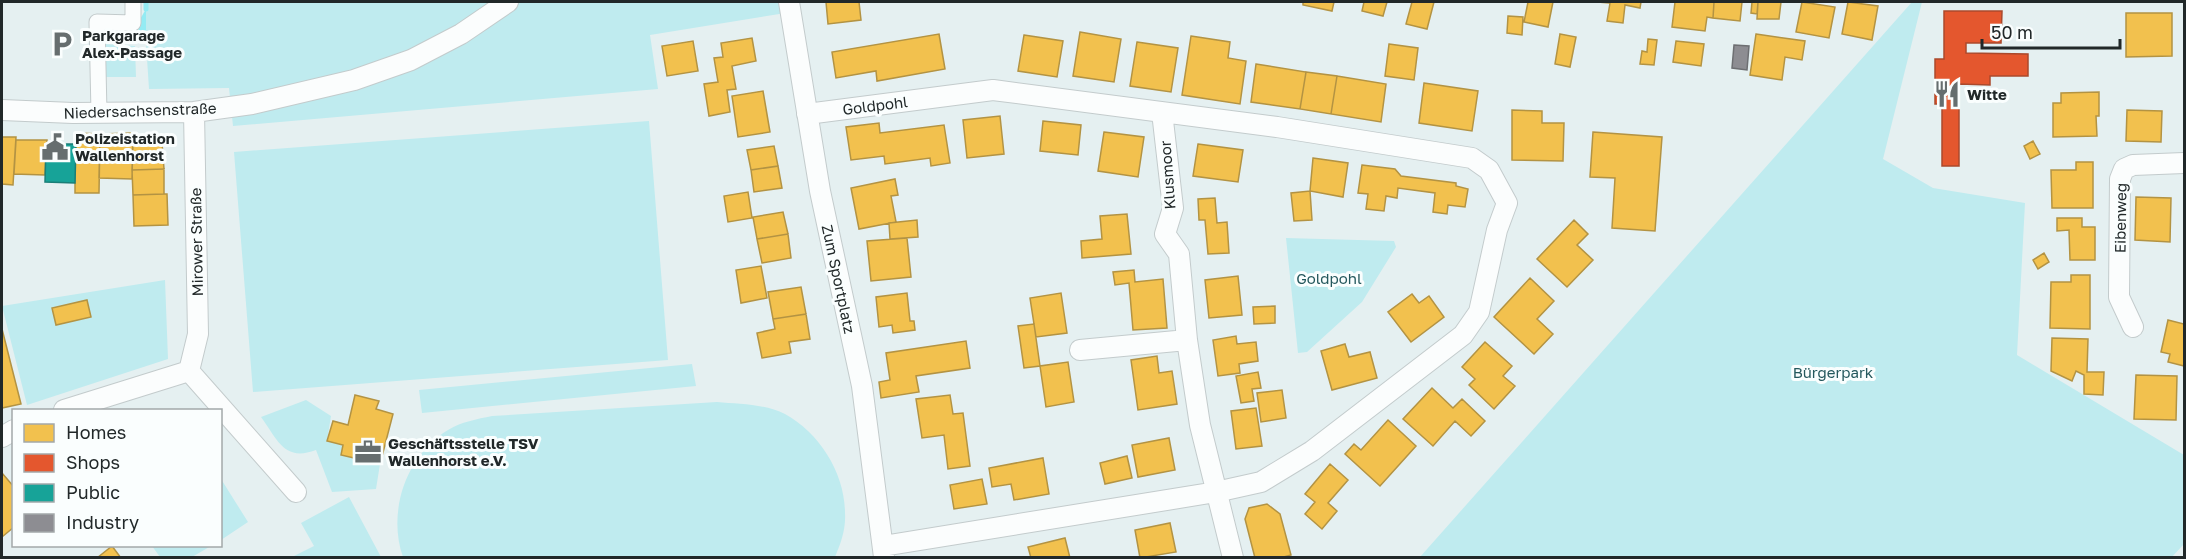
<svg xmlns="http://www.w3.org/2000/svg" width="2186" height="559" viewBox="0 0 2186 559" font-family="'Golos Text',sans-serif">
<rect width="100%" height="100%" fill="#e5f0f1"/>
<path fill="#bfebef" d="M146,2h643l3,10 -142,23 8,54 -425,37 -4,-38 -80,1 -3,-46z
M1912,2h10l-39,157 50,29 92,15 -8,152 167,100v89l-13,14 -751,-1z
M103,44l32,2 1,31h-30z
M649,121l19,239 -415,32 -19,-240z
M1286,238l108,3 2,6 -34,55 -55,50 -9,1z
M165,280l3,79 -141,46 -25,-99z
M692,364l4,22 -274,27 -3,-23z
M306,400l25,16 -4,25 16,4 -2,10 39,9 -4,25 -44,3 -16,-42c-32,12 -38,-10 -55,-33z
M717,402c22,2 48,2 68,12 35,19 60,60 60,99 1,16 -4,30 -10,44h-432c-16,-45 3,-102 45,-127 13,-8 29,-11 44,-14z
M221,479l27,43 -27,18 -1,-1z
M349,497l32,60h-89l22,-11 -13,-23z
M152,546h59l-19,11h-32z"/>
<path fill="#94ebf3" d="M146,9v34h-20z"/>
<path fill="#f2c14e" stroke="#b39343" stroke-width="1.5" d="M826,2h33l2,18 -33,4z
M1303,2h31l-2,9 -29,-6z
M1364,2h23l-4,14 -21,-5z
M1412,2h22l-7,27 -21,-5z
M1528,2h25l-5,25 -24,-5z
M1597,2h44l-1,6 -15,-3 -2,18 -16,-2 3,-18z
M1675,2h39l-1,16 -6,-1 -2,14 -33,-4z
M1714,2h28l-2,19 -27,-3z
M1752,2h6l-1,12 -6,-1z
M1758,2h23l-2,17h-22z
M1802,2l33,5 -6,31 -33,-6z
M1848,2l30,4 -6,34 -30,-6z
M2126,13h46v43l-46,1z
M1508,16l15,1 -1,18 -15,-2z
M1080,32l41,7 -7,43 -41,-6z
M939,34l6,35 -68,12 -1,-10 -40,7 -4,-26z
M1560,34l16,3 -6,30 -15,-3z
M1756,34l49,7 -3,19 -17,-3 -3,23 -32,-5z
M1024,35l39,6 -6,36 -39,-6z
M1191,36l39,6 -2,16 18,3 -6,43 -58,-9z
M752,38l4,23 -24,5 4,23 -9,1 3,22 -21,4 -5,-32 14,-2 -4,-24 9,-1 -2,-14z
M1648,39l9,1 -3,25 -14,-1 2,-13 5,1z
M693,41l5,30 -31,5 -5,-30z
M1676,41l28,3 -3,22 -28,-4z
M1137,42l41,6 -7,44 -41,-6z
M1389,44l29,4 -4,32 -29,-4z
M1256,64l50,8 -6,37 -49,-7z
M1306,72l31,4 -6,38 -31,-5z
M1337,76l49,8 -5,38 -50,-8z
M1424,83l54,8 -6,40 -53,-8z
M763,91l7,41 -32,5 -6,-41z
M2099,92v24h-3l1,20 -44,1v-34h8v-10z
M1512,110l30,1v12h22l-1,38 -51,-1z
M2127,110l35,1 -1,31 -35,-1z
M1000,116l4,38 -37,4 -4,-38z
M1043,121l38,4 -3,30 -38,-4z
M879,123l1,10 64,-8 6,38 -19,3 -1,-8 -45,6 -1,-8 -33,4 -5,-33z
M1104,132l40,5 -6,40 -40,-6z
M1593,132l69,5 -7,94 -43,-3 3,-50 -25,-1z
M75,133l25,1 -1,59h-24z
M133,133l-1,46 -33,-1 1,-44z
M2,137h14l-3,48 -11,-1z
M16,140h31l-2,35 -31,-1z
M2033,141l7,13 -10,5 -6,-13z
M133,143h29l2,26 -32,1z
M1198,144l45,6 -5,32 -45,-6z
M774,146l4,20 -27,4 -4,-20z
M1313,158l35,5 -5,34 -33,-6z
M2076,162h17v46h-41l-1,-38h25z
M1362,165l33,4 6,7 55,7v3l12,3 -3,18 -17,-2 -1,9 -14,-2 2,-19 -37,-5 -1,10 -11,-2 -2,15 -18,-2 2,-15 -10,-1z
M778,166l4,22 -28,4 -3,-22z
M164,169v25l-31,1 -1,-25z
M895,179l3,16 -7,1 5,26 -37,7 -8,-41z
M1310,191l2,29 -18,1 -3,-28z
M748,192l4,26 -24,4 -4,-26z
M164,194h3l1,31 -34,1 -1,-31z
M2136,197l35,1 -1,44 -35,-2z
M1215,198l2,25 10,-1 2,31 -21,1 -3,-34h-6l-1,-21z
M783,212l5,22 -31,5 -4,-22z
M1127,214l4,40 -49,4 -1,-17 21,-2 -2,-23z
M2057,218h25v9h13v33h-25l-1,-30 -12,1z
M917,220l1,17 -28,2 -1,-16z
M1574,220l14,14 -11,11 16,15 -26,27 -30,-28z
M788,234l3,24 -29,5 -5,-24z
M907,238l4,39 -40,4 -4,-40z
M2044,253l5,9 -11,7 -5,-9z
M761,266l6,32 -26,5 -5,-33z
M1134,270l1,12 28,-3 4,49 -34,2 -4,-47 -14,2 -2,-13z
M2071,275h19v54l-40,-1 1,-46h20z
M1238,276l4,39 -33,3 -4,-38z
M1530,278l24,23 -17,18 16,15 -19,20 -40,-37z
M801,287l5,27 -33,5 -5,-27z
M907,293l3,28h4l1,9 -22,3 -1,-8 -13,2 -3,-30z
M1061,293l6,40 -31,4 -6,-39z
M1412,294l7,9 10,-7 15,21 -33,25 -23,-30z
M87,300l4,17 -35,8 -4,-17z
M1275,306v17l-21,1 -1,-17z
M806,314l4,25 -21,3 2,11 -29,5 -5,-25 18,-4 -2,-10z
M2168,320l16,4v42l-16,-4 2,-8 -9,-2z
M1034,324l6,42 -16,2 -6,-42z
M2,329l19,75 -19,4z
M1236,336l1,8 19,-2 2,19 -19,3 1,9 -22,3 -5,-36z
M2052,338l36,1 -1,33h17l-1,23 -19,-1v-19l-8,-4 -4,10 -21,-10z
M966,341l4,27 -54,8 3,16 -38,6 -2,-16 11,-2 -4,-27z
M1485,342l27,24 -9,10 12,10 -21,23 -25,-24 6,-6 -13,-12z
M1345,344l4,13 21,-5 7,26 -45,12 -11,-39z
M1157,356l2,17 13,-2 5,33 -39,6 -7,-50z
M1068,362l6,40 -28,5 -6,-41z
M1258,372l3,16 -9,1 2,12 -13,2 -5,-27z
M2136,375l41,1 -1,44 -42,-1z
M1432,388l21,20 9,-9 23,22 -14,15 -16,-15 -22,25 -30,-27z
M1282,390l4,28 -25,4 -4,-29z
M355,395l24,6 -3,8 17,5 -13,50 -39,-9 2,-10 -16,-4 6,-20 15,4z
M950,395l3,19 10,-1 7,53 -22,3 -4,-34 -22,3 -6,-39z
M1256,408l6,38 -26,3 -5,-38z
M1388,420l28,26 -36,40 -35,-32 9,-10 7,6z
M1169,438l6,32 -37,7 -6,-32z
M1127,456l5,22 -27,6 -5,-21z
M1043,458l6,36 -35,6 -3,-16 -19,3 -3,-19z
M1330,464l18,16 -20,23 9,8 -15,18 -17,-15 10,-12 -10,-8z
M2,473l12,14v40l-12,10z
M982,479l5,25 -33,5 -4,-24z
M1267,504l13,10 11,41 -11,3h-25l-10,-39 4,-11z
M1170,523l6,29 -36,6 -5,-28z
M1065,538l5,20h-39l-3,-11z
M112,546l9,12h-24z"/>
<path fill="#e4572e" stroke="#aa492c" stroke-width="1.5" d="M1944,11h58l-1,32h-35v10l62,1v22h-38v9l-31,-1v82h-17v-62h-7v-45h9z"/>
<path fill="#17a398" stroke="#1a7e77" stroke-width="1.5" d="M46,144h30l-1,39 -30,-1z"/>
<path fill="#8d8d92" stroke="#6d6f72" stroke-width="1.5" d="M1734,45l15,1 -2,24 -15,-2z"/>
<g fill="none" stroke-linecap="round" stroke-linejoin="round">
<path stroke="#94ebf3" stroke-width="5" d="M146,9v-7"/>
<defs>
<path id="pedestrian" d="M99,113l-2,-91 36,1v-21"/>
<path id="minor" d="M789,2l31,189 42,195 22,171
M2,110l71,3 121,-1 58,-8 102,-24 57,-20 50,-26 47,-32
M1162,112l11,96 -8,26 14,20 8,86 13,85 33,133
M807,114l186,-24 284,37 195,31 17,12 18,33 -10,27 -18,82 -16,23 -151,116 -51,31 -45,10 -333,54
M2133,327l-14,-30 1,-118 4,-10 9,-4 51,-2
M1080,350l107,-10
M189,371l107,121
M64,410l125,-39 9,-37 -4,-222
M2,437l12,-7"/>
</defs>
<use href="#pedestrian" stroke="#c3cbcc" stroke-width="17"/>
<use href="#minor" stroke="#c3cbcc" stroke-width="22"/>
<use href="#pedestrian" stroke="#fbfdfd" stroke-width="15"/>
<use href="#minor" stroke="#fbfdfd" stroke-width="20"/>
</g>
<defs>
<symbol id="parking-bare" viewBox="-9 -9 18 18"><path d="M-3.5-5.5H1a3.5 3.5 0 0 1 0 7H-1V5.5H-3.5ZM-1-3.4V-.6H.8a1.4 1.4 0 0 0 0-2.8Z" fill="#666e6f" stroke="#fafefe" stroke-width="2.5" paint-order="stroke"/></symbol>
<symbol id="restaurant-bare" viewBox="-9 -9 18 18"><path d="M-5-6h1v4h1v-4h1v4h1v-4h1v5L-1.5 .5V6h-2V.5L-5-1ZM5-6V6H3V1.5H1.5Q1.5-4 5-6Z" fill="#666e6f" stroke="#fafefe" stroke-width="2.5" paint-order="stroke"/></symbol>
<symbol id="civic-bare" viewBox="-9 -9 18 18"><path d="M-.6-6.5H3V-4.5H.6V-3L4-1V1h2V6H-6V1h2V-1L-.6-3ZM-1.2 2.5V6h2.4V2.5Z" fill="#666e6f" stroke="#fafefe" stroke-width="2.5" paint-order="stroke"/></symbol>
<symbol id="office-bare" viewBox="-9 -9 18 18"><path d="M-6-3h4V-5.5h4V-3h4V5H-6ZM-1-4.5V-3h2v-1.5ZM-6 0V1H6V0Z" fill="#666e6f" stroke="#fafefe" stroke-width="2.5" paint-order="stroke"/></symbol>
</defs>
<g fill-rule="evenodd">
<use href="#parking-bare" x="43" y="25" width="38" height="38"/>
<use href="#restaurant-bare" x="1928" y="75" width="38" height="38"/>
<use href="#civic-bare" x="36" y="128" width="38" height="38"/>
<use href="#office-bare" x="349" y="433" width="38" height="38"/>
</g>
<g text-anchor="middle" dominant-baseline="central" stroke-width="6" stroke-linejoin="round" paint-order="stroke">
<g font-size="15" font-weight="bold" fill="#212829" stroke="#fafefe" text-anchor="start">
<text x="82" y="35">Parkgarage<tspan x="82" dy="17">Alex-Passage</tspan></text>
<text x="1967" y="94">Witte</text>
<text x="75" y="138">Polizeistation<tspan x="75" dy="17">Wallenhorst</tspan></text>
<text x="388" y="443">Geschäftsstelle TSV<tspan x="388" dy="17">Wallenhorst e.V.</tspan></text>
</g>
<g font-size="15" fill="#212829" stroke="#fafefe">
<text transform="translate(875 105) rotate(-7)">Goldpohl</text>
<text transform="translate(140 110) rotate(-2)">Niedersachsenstraße</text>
<text transform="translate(1167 175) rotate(-94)">Klusmoor</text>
<text transform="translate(2120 218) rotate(-89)">Eibenweg</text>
<text transform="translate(196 242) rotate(-91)">Mirower Straße</text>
<text transform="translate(839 279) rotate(78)">Zum Sportplatz</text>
</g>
<g font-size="15" fill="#24585d" stroke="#fafefe">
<text x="1329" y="278">Goldpohl</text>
<text x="1833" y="372">Bürgerpark</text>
</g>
</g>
<rect width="2186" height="559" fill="none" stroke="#212829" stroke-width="6"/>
<rect x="12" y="409" width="210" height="138" fill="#fafefe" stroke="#a3a8a9" stroke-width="1.5"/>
<rect x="24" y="424" width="30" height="18" fill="#f2c14e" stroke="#a3a8a9" stroke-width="1.5"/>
<text x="66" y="439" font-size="18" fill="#212829">Homes</text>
<rect x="24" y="454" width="30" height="18" fill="#e4572e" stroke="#a3a8a9" stroke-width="1.5"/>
<text x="66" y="469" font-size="18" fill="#212829">Shops</text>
<rect x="24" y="484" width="30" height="18" fill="#17a398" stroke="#a3a8a9" stroke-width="1.5"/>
<text x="66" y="499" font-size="18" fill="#212829">Public</text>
<rect x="24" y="514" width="30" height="18" fill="#8d8d92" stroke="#a3a8a9" stroke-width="1.5"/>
<text x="66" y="529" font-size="18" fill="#212829">Industry</text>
<path d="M1982 39v9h138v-9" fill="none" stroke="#212829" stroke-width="3"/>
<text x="1991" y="39" font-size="18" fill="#212829" stroke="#fafefe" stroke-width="4.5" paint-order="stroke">50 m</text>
</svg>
